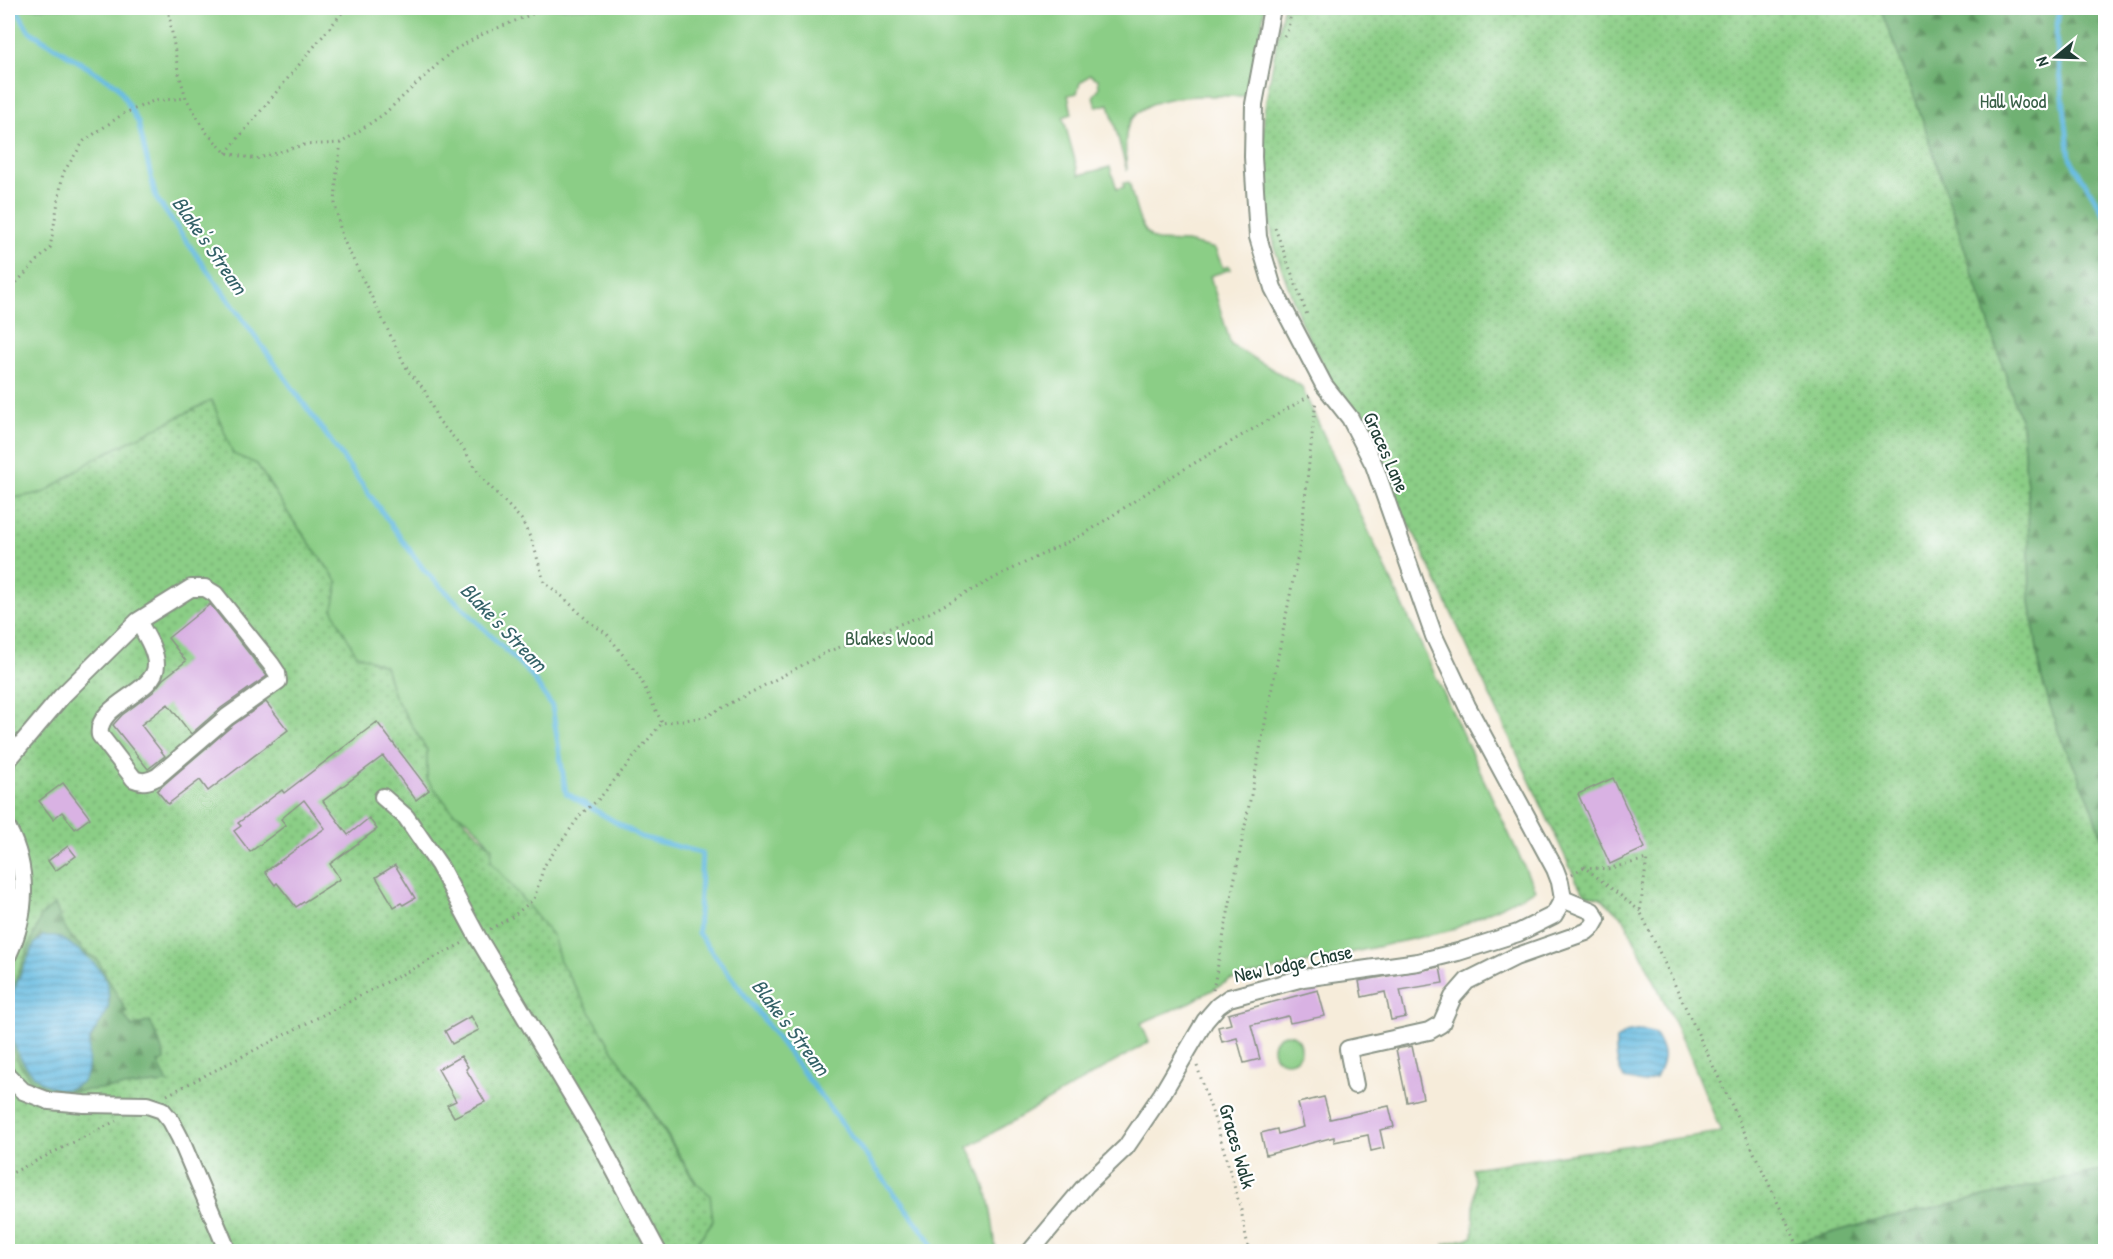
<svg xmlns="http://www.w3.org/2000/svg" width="2113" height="1259" viewBox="0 0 2113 1259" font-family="'Patrick Hand',sans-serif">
<defs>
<pattern id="grass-dots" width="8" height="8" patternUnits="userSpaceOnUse" patternTransform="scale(1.5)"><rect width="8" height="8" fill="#8bce86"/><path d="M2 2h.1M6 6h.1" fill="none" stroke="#71a86e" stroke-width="1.8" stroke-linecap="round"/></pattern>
<pattern id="forest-firs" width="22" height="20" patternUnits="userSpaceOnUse" patternTransform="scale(1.5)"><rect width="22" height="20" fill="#70b173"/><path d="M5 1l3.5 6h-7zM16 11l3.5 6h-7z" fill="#5b915f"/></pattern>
<pattern id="water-rules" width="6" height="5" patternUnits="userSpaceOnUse" patternTransform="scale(1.5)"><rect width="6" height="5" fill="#64bae0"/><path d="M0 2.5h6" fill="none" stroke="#5298b6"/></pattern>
</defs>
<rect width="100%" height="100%" fill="#fff"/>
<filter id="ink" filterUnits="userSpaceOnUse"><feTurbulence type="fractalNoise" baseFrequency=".0167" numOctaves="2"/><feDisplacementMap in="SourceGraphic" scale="12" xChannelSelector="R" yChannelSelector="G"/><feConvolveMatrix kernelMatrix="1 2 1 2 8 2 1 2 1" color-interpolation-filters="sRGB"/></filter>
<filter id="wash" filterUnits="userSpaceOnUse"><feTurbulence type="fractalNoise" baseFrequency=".008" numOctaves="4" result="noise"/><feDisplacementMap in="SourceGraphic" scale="24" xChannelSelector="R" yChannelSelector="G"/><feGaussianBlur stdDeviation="1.35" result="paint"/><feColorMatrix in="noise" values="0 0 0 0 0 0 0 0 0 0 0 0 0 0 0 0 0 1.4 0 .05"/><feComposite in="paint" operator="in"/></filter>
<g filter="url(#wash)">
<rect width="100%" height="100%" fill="#f6ecda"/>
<path fill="url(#grass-dots)" stroke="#55865d" stroke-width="1.5" d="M1283,8h597l38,98 104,319 6,74 2,102 11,75 17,55 34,75 13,41v323l-242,54 -97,27h-320l-2,-7 29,-7 2,-56 -3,-13 249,-36 -36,-88 -61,-125 -23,-21 -16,-4 -7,-10 -165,-353 -16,-23 -32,-85 -32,-39 -32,-61 -25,-71 -14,-65 2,-75z
M212,400l21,53 24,11 33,52 48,66 47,84 9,30 33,54v29l14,18 51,51 65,88 6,29 133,219 14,4 3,33 -23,31h-682v-749l6,-5 31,-6 51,-34z"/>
<path fill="url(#forest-firs)" stroke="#487754" stroke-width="1.5" d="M1880,8h225v839l-13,-41 -34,-75 -17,-55 -11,-75 -2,-102 -6,-74 -104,-319z
M55,904l6,16 8,14 17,19 11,6 30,53 -3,3 8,12 18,-6 9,20 6,19 -7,3 10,20 -124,11c-12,-7 -34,-43 -36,-57 -1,-4 0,-10 0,-14l4,16 75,36 2,-33 19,-34 -73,-65 -27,65v9v-18l33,-83z
M2105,1170v81h-339l97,-27z"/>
<path fill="#8bce86" stroke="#55865d" stroke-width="1.5" d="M8,8h1257l-15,88c-33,1 -110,-9 -123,33 -3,13 -1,28 0,42l-18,-67 -13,3 -3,-10 6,-9 -1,-9 -8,-4 -10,8 -3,10 -9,2 4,19 -9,3 16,58 31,-8 7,22 7,-2 -1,-4 6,-1c5,17 9,51 28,59l30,1 28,7 8,19 6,-2 2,3 -21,7 21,69 70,41 234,504 -83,40 -222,50 -39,22 -50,21 8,19 -181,105c20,37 24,63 28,104h-305l22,-30 -3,-26 -13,-11 -52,-86 -33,-49 -52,-88 -7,-25 -62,-75 1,-13 -11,-15 -13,-13 -15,-8 -26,-33v-29l-33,-54 -9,-30 -29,-12 -18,-33 -5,-11 5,-28 -48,-66 -33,-52 -24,-10 -21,-54 -116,58 -51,34 -31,6 -6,4z
M1273 1048a14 14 0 1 1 28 0a14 14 0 1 1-28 0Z"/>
<path fill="url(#water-rules)" stroke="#427c8a" stroke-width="1.5" d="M55,936c13,4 43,28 49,40 4,9 6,22 4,32 -3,12 -17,23 -19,36 -2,16 4,32 -12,41 -37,21 -73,-43 -69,-74 1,-15 20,-52 27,-68l8,-7z
M1641,1030l14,4c11,19 11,24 1,44l-13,5 -19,-4c-7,-14 -9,-24 -8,-39l9,-7z"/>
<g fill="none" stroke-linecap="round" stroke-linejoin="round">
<path stroke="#64bae0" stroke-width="5" d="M16,8l13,23 89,55 20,36 18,76 41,58 227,314 106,104 22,32 14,87 75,44 61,16 -4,80 231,306 5,13
M2059,8l-3,29 14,121 36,59"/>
</g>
<g id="blocks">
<path fill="#d9b2e3" d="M210,604l57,72 -46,32 -30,26 -23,-30 -27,21 24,31 -17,13 -35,-44 9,-10 31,-23 10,-13 23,-18 -18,-23z
M266,702l22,28 -80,61 -8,-11 -32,24 -11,-13 5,-5 71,-61z
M377,722l52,68 -13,10 -33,-44 -60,45 25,34 21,-17 8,11 -47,35 10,15 -44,28 -19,-24 -2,2 -10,-13 60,-44 -21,-28 -23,19 5,6 -36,27 -16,-21 7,-5 -3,-3 44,-33 2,3z
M1613,778l32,70 -35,16 -32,-70z
M63,783l27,35 -15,11 -13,-17 -9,7 -14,-18z
M68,846l8,10 -21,15 -7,-10z
M395,865l20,33 -12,7 -2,-2 -7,4 -18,-30z
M1440,967l3,16 -43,7 6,27 -15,3 -6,-28 -23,5 -3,-16z
M1318,990l7,26 -35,7 -2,-7 -37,9 9,34 -16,4 -7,-25 -15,4 -4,-15 13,-3 -3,-10z
M471,1016l8,14 -27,14 -7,-13z
M1412,1046l11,52 -16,4 -11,-53z
M461,1056l7,11 -2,2 19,33 -31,15 -7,-12 9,-4 -18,-32z
M1324,1097l6,22 59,-13 5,21 -14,3 4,18 -13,3 -3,-16 -34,7v-5l-68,18 -5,-22 16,-4 1,5 26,-7 -6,-24z"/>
</g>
</g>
<g filter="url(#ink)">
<use href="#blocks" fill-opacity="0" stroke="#8a9487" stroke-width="1.5"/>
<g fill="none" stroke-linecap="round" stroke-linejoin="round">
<defs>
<path id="minor" d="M1272,8l-18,96 -1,53 5,80 15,51 51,97 26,33 24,47 60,171 33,70 88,163 5,13 3,17
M8,760l54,-64 76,-75 53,-33h14l10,6 56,70 6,9 1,8 -51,36 -70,60c-8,4 -14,6 -23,2l-34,-44c-5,-31 56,-42 56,-70 0,-15 -11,-31 -18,-44
M383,797l23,20 33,48 38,71 122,205 59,111
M8,829c21,40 19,86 0,126
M8,1076l15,15 26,10 35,3 63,1 15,5 9,11 9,17 48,114
M1355,1085l-7,-36 81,-18 12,-7 12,-27 14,-16 48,-24 71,-25 7,-6 4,-7 -5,-8 -29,-12
M1030,1252l56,-67 40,-38 36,-53 43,-73 13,-15 11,-8 74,-20 115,-16 40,-10 60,-19 36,-18 9,-16"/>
</defs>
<use href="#minor" stroke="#8a9487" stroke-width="20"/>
<path stroke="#8a9487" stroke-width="3" stroke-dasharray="1.5 4.5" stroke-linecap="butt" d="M168,8l10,62 8,28 20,34 20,21 30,6 47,-14 38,-2 43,-29 68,-63 33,-18 62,-25
M1284,36l4,-7 4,-21
M341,143l-4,28 -2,33 7,33 66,134 16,18 14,31 25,28 19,30 39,41 12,24 11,39 19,15 25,24 19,13 32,42 23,47
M226,153l120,-145
M1275,228l32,87
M8,291l42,-43 13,-75 21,-32 39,-27 30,-13 33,-3
M1584,867l23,2 40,-10 -7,52 161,341
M1572,874l12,-7 56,44
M490,929l22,-12 22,-18 10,-33 37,-52 17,-14 64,-77 43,-6 122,-65 102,-39 73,-39 84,-41 83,-55 142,-83
M1213,990l87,-446 16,-144
M1197,1066l22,67 22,77 8,42
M167,1095l296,-152
M8,1175l108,-54"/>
<use href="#minor" stroke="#fff" stroke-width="16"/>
</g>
</g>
<g text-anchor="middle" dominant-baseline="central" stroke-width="4.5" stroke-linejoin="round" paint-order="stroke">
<g font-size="20" fill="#3a6148" stroke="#fff">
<text x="2013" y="100">Hall Wood</text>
<text x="889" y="637">Blakes Wood</text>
</g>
<g font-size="20" fill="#1f3d34" stroke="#fff">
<text transform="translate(1387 452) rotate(66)">Graces Lane</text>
<text transform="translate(1293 963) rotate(-12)">New Lodge Chase</text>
<text transform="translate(1238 1146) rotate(74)">Graces Walk</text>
</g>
<g font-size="21" font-style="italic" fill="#346268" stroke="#fff">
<text transform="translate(210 245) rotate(55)">Blake's Stream</text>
<text transform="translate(504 627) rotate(46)">Blake's Stream</text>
<text transform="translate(791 1027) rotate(53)">Blake's Stream</text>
</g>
</g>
<rect width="2113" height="1259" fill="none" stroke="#fff" stroke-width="30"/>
<g transform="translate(2056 57) rotate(251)" stroke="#ffffff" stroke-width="4.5" paint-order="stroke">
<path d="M0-4.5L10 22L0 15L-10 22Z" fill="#1f3d34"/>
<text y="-9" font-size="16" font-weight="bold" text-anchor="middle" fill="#1f3d34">N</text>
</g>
</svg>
